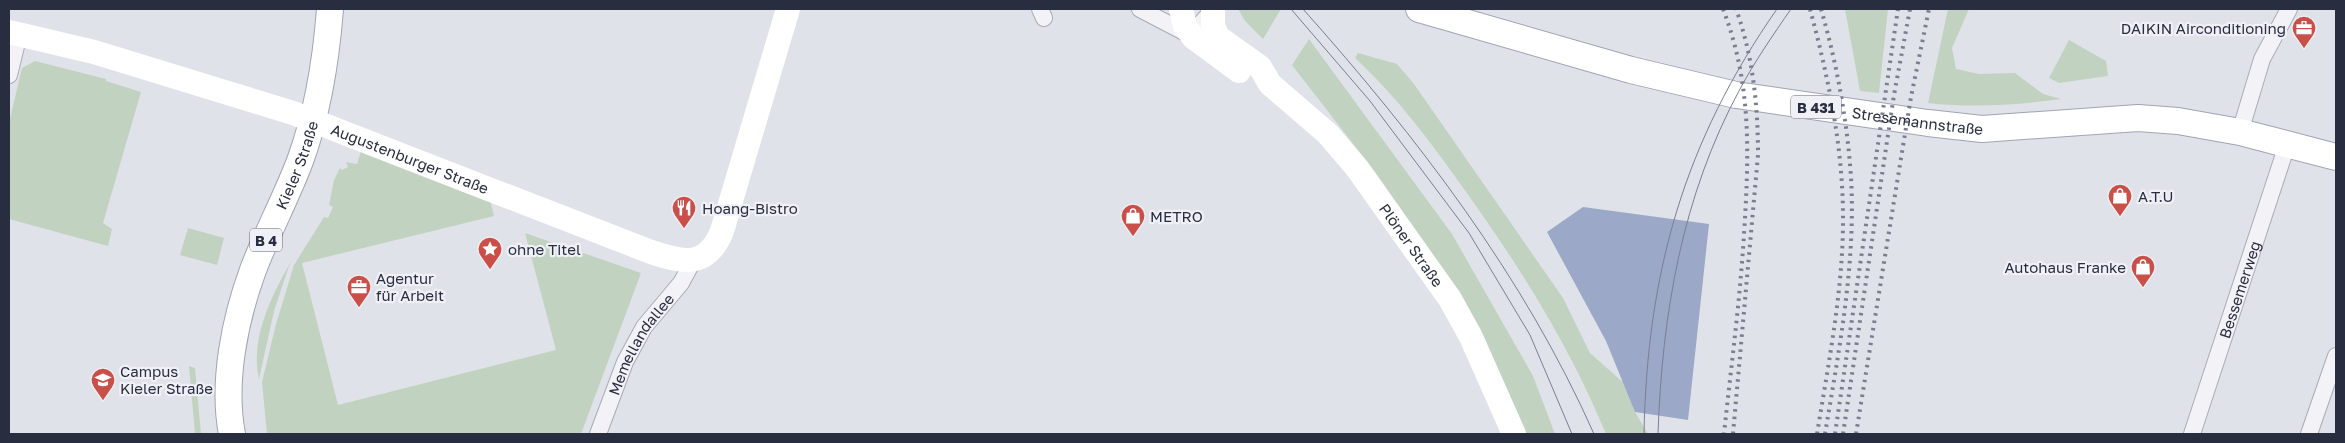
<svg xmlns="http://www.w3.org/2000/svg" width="2345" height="443" viewBox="0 0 2345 443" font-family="'Golos Text',sans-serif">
<rect width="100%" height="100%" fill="#e0e2e9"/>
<path fill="#c2d2c1" d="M1238,9h43l-18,30 -18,-18z
M1845,9h43l-9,84 -19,-2z
M1948,9h21l-17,39 4,21 23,5 36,-1 28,21 18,5c-45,6 -88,9 -133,4z
M1309,39l143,195 81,142 22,58h-30l-62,-136 -88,-126 -83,-107z
M2069,40l37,21 2,15 -49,7 -10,-5z
M1358,53l39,11 17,20 149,214 27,55 35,31 10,28 13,22h-42c-10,-23 -20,-46 -32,-69 -31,-61 -70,-120 -110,-176 -34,-48 -66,-91 -109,-131z
M35,61l71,18v2l35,11 -38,131 9,6 -4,17 -99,-27v-96l13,-55z
M361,151l129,49 4,16 -192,47 36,142 218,-55 -31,-117 116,40 -60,161h-314l-5,-52 14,-58 18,-59 30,-48 4,1 5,-11 -4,-2 5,-25 6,-12 2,2 6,-3 -2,-5 11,2z
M188,228l36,10 -7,27 -37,-10z
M290,263l-16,48 -15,68c-9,-40 12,-82 31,-116z
M189,366l6,2 6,66h-6z"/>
<path fill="#9ca8c8" d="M1583,207l126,17 -21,196 -53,-8 -29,-71 -59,-109z"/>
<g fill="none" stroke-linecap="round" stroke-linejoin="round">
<defs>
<g id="street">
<path d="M1040,9l4,9"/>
<path d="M1140,9l44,23c13,-1 21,-13 29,-23"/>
<path d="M9,75l10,-41"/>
<path d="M2240,132l22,-73 27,-50"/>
<path id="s1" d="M598,434l27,-72 19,-35 37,-44 12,-22"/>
<path id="s2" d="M2192,434l95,-289"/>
<path d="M2309,434l27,-78"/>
</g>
<g id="primary">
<path id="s5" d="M1419,9l212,61 105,25 192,28 54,6 156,-11 40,3 62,11 96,25"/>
<path id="s6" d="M232,434c-10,-52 3,-115 21,-164 14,-37 33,-72 47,-109 18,-49 26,-100 30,-152"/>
</g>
</defs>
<use href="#street" stroke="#a9acb6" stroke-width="18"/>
<use href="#primary" stroke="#a0a4b4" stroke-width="28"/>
<use href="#street" stroke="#f3f3f7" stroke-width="16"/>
<g stroke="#fff" stroke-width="24">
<path d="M1181,9l4,17 8,11 46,34"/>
<path id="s3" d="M1213,9v17l5,11 42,30 10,17 58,50 29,34 93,131 21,38 43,97"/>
<path id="s4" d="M9,32l85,20 199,61 358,139c33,11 56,16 71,-21l66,-222"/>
</g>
<use href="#primary" stroke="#fff" stroke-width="26"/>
<path stroke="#7a7e92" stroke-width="1" d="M1291,9l79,92 99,132 61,102 42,99
M1303,9c114,128 221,267 291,425
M1644,434c3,-161 40,-292 133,-425
M1658,434c4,-120 24,-238 82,-345 15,-28 33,-54 51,-80"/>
<path stroke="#7a7e92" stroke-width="4" stroke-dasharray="2.5 5" stroke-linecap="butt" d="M1723,9c29,75 26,146 21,225 -4,67 -13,133 -20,200
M1810,9c19,71 34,143 33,217 -1,70 -15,140 -26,208
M1821,9c16,55 26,111 30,168 5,86 -12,173 -26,257
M1733,434l25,-279c0,-49 -5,-99 -22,-146
M1835,434l63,-425
M1843,434l51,-339 16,-86
M1856,434l55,-337 18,-88"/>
</g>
<defs>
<symbol id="office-pin" viewBox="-11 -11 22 30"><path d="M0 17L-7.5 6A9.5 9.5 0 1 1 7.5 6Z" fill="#ca4f48" stroke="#eff1f6"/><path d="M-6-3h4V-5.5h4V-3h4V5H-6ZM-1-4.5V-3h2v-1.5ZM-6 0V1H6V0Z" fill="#fff"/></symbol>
<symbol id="shop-pin" viewBox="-11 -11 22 30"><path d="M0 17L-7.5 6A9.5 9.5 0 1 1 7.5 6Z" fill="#ca4f48" stroke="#eff1f6"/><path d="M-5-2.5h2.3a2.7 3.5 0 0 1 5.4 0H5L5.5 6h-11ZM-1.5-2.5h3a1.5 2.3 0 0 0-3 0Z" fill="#fff"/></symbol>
<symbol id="restaurant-pin" viewBox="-11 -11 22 30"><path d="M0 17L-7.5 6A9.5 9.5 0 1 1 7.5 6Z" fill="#ca4f48" stroke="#eff1f6"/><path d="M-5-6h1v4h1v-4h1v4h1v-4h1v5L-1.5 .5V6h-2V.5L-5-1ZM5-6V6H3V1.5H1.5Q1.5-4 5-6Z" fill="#fff"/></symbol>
<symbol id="sight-pin" viewBox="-11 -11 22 30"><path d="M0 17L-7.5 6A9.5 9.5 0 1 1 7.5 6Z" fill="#ca4f48" stroke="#eff1f6"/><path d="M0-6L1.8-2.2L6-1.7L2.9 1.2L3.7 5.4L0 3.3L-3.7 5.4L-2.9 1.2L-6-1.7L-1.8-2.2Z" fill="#fff"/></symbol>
<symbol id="school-pin" viewBox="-11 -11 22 30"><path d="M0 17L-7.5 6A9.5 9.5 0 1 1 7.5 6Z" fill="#ca4f48" stroke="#eff1f6"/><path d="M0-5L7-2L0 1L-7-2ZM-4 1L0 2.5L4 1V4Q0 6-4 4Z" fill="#fff"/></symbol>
</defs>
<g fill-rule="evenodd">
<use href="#office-pin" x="2290" y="14" width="28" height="38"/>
<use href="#shop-pin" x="2106" y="182" width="28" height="38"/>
<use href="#restaurant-pin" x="670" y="194" width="28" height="38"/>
<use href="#shop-pin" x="1119" y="202" width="28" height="38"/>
<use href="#sight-pin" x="476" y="235" width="28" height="38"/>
<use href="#shop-pin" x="2129" y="253" width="28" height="38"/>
<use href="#office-pin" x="345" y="273" width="28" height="38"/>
<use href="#school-pin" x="89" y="366" width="28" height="38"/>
</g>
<g text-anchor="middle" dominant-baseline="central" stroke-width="4.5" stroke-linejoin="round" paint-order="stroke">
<g fill="#eff1f6" stroke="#646877" stroke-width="1">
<rect x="1791" y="95.5" width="50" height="23" rx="4"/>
<rect x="250" y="228.5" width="32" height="23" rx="4"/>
</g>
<g font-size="14" font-weight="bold" fill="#292d40">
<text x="1816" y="107">B 431</text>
<text x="266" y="240">B 4</text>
</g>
<g font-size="15" fill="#292d40" stroke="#eff1f6" text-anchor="start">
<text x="2286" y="28" text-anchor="end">DAIKIN Airconditioning</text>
<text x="2138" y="196">A.T.U</text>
<text x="702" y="208">Hoang-Bistro</text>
<text x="1150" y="216">METRO</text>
<text x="508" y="249">ohne Titel</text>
<text x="2126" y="267" text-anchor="end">Autohaus Franke</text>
<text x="376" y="278">Agentur<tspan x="376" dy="17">für Arbeit</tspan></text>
<text x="120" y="371">Campus<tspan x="120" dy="17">Kieler Straße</tspan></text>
</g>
<g font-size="15" fill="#292d40" stroke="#eff1f6">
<text stroke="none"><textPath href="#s5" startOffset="512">Stresemannstraße</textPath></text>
<text stroke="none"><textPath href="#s4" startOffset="421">Augustenburger Straße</textPath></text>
<text stroke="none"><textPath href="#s6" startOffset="281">Kieler Straße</textPath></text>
<text stroke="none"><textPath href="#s3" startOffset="316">Plöner Straße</textPath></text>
<text stroke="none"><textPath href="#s2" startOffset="152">Bessemerweg</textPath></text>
<text stroke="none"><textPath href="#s1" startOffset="100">Memellandallee</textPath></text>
</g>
</g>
<rect width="2345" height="443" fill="none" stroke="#292d40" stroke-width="20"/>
</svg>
